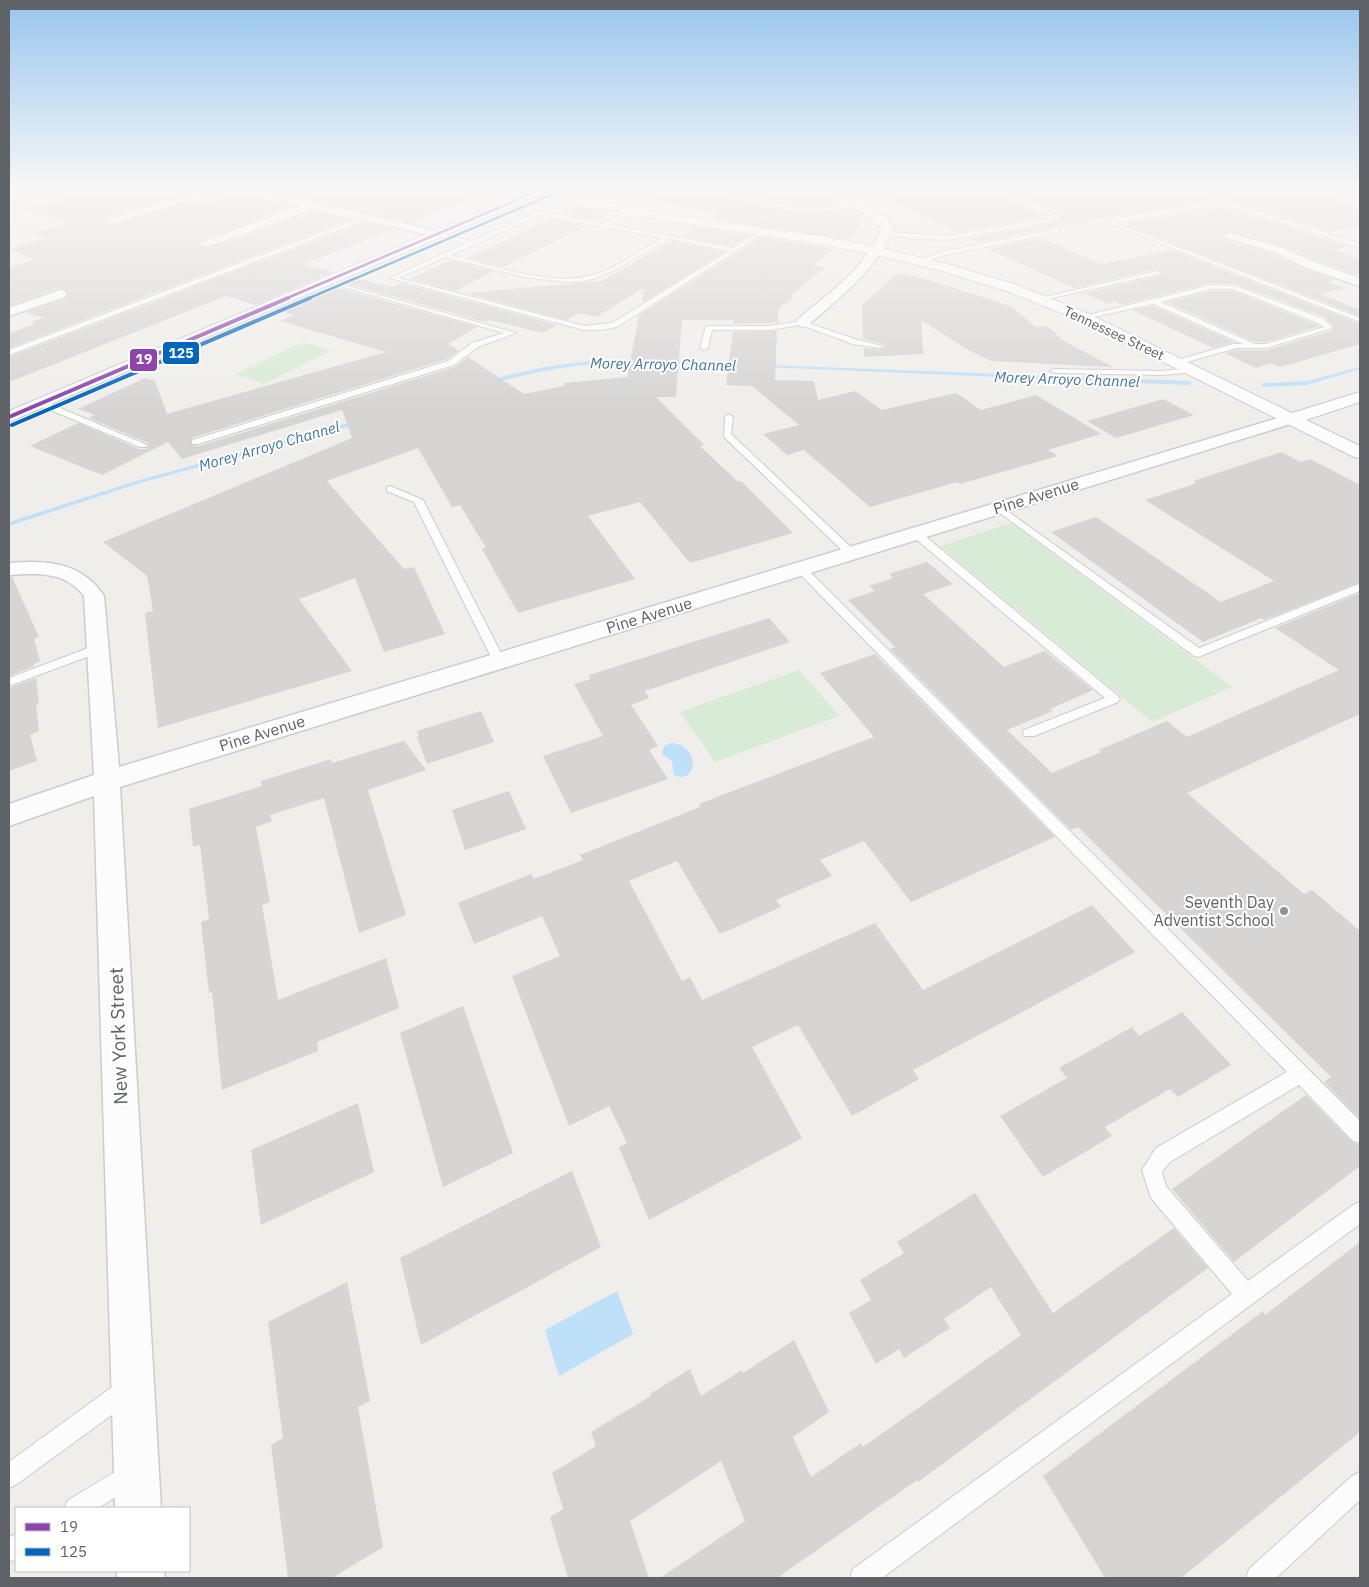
<svg xmlns="http://www.w3.org/2000/svg" width="1369" height="1587" viewBox="0 0 1369 1587" font-family="'IBM Plex Sans',sans-serif">
<rect width="100%" height="100%" fill="#efeeea"/>
<path fill="#d8ebd6" d="M303,342l29,8 -68,34 -29,-10z
M1011,523l221,164 -80,35 -212,-176z
M799,670l40,46 -124,46 -35,-50z"/>
<path fill="#bfe0f9" d="M671,743c30,1 27,43 3,32l-2,-14 -10,-7 2,-8z
M617,1291l16,43 -74,42 -14,-46z"/>
<g fill="none" stroke-linecap="round" stroke-linejoin="round">
<path fill="#bfe0f9" fill-rule="evenodd" d="M620,359l20,1 2,1 -2,1c-54,0 -97,7 -149,22l-3,-2c9,-5 21,-7 30,-9 34,-9 68,-12 102,-14z
M668,361l72,3 2,1 -2,1 -74,-3v-1z
M766,365l423,16 3,2 -3,2 -425,-18v-1z
M1360,367v2l-53,16 -43,2 -3,-2 3,-2 43,-2z
M359,420l3,2 -1,1 -221,60 -131,43v-4l127,-41z"/>
</g>
<path fill="#d6d5d3" d="M255,187h241v2l-87,33z
M645,187h25l138,28 44,-6 9,4 -3,17 -12,9 -135,-20 10,-6 -77,-14z
M696,187h110l35,17 -33,3z
M840,187h156l15,13 37,16 -90,16 -93,-43 -2,12 -25,-11z
M1011,187h127l14,5 23,-4 16,5 30,-6h29l25,8 28,-5 57,17v19l-30,6 -107,-34 -107,18 -6,4 -7,-2 -123,24 -10,-4 79,-14 13,-7 -1,-3 -44,-20z
M98,189l30,6 18,-6 30,7 -70,21 -2,5 7,4 84,-26 12,3 21,-7v-2h11l55,12 -93,34 -3,4 4,4h9l102,-37 38,8 -342,129v-15l26,-9 -4,-2 12,-4 -17,-6 40,-13 2,-4 -3,-6 -6,-1 -50,18v-38l25,-8 -24,-11 38,-11 -16,-6 40,-9 -47,-13z
M579,206l27,5 2,4 -11,5 -34,-6z
M1223,206l124,40 -13,4 26,9v14l-5,1 -42,-15 -29,-13 -53,-15 -9,5 3,4 49,14 29,15 32,11 -7,2 17,6 -25,6 40,16v6l-237,-92z
M551,219l35,7 -83,41 -35,-9z
M364,222l29,7 -89,35 29,8 -77,33 -30,-9 -217,86v-25z
M697,227l53,8 -17,11 -52,-10z
M762,237l72,12 -21,16 13,2 -36,29 4,1 -16,12v14l-45,1 1,-4h-52l-6,77h-20l48,48 -4,1 37,35h4l52,52 -103,30 -50,-61 -52,14 47,63 -117,34 -36,-64 4,-1 -26,-43 -8,2 -34,-59 -91,33 77,88 10,-2 31,67 -61,18 -29,-74 -56,21 53,72 -194,57 -13,-115 8,-2 -6,-35 -44,-34 249,-104 -10,-28 -160,49 -14,-17 -66,33 -72,-29 48,-23 61,26h7l3,-3 -1,-3 -59,-25 6,-3 -17,-6 67,-31 10,3 12,33 219,-62 -106,-31 14,-6 -19,-5 57,-24 145,41 -29,17 11,7 -12,8 -256,79v7l8,1 256,-79 13,-10 56,37 40,-8v-3l63,-6 12,-62z
M1041,238l61,26 70,-14 188,74v20l-80,23 -9,-4 -15,5 -31,-15 11,-3h31l67,-20v-3l-9,-10 -89,-33 -25,-1 -90,22 -6,-3 -7,2 -24,-11 75,-17 3,-3 -5,-4 -83,19 -86,-39z
M672,241l52,11 -82,51 2,-15 -48,29 -17,-4 -12,7 -102,-27 137,-12z
M450,260l44,11 -39,20 -45,-12z
M898,273l24,5 89,28 25,21 11,-1 17,15 49,26 -122,-6 -21,-10 -49,-31 2,34 -59,3v-9l15,2 6,-3 -2,-3 -20,-5 -1,-34z
M352,277l39,10 10,-4 156,42 -15,8 -52,-13 -5,2 -144,-40z
M1211,291h22l87,35 -54,16h-11l-88,-40z
M1153,306l81,36 -21,6 -81,-38z
M777,331l-2,49 39,1 4,19 37,-9 27,19 74,-17 25,17 55,-15 65,39 -53,16 10,6 -98,28 -3,-2 -87,25 -66,-57 -17,5 -24,-21 36,-9 -47,-39 -26,-1 7,-53z
M1163,399l31,16 -78,23 -29,-17z
M1281,452l20,10 9,-3 50,26v97l-96,38 -3,-2 -58,24 -152,-110 45,-15 125,85 53,-21 -129,-81 52,-17 -4,-2z
M927,562l26,22 -30,10 81,73 41,-16 48,39 -43,19 3,2 -46,19 45,43 49,-21 -2,-2 68,-29 20,16 152,-67 -64,-42 85,-35v121l-173,79 117,101 8,-4 48,41v188l-36,-37 7,-5 -253,-250 -7,3 -181,-181 5,-2 -47,-47 27,-9 -6,-5 24,-8 -4,-4z
M9,577h3l27,60 -5,2 6,22 -6,3v2l-25,10z
M769,618l21,24 -145,49 4,7 -18,7 27,41 -9,4 19,29 -97,34 -28,-57 60,-20 -29,-52 17,-5 -2,-4z
M875,654l180,183 -144,65 -47,-61 -44,19 12,16 -56,24 5,7 -61,27 -43,-73 -48,20 53,100 8,-4 12,23 173,-77 48,67 169,-85 43,47 -222,118 6,9 -67,37 -54,-91 -46,22 50,91 -153,82 -30,-73 8,-4 -18,-37 -40,20 -57,-150 48,-20 -18,-40 -68,28 -16,-41 73,-29 3,5 49,-19 -3,-5 120,-48 -1,-3 175,-67 -54,-64z
M36,678l3,26 -3,1 3,26 -9,4 7,26 -28,10v-83z
M481,711l13,31 -67,22 -10,-27 2,-1 -2,-5z
M404,741l22,29 -58,20 38,125 -47,18 -35,-135 -54,17 2,6 -16,6 14,75 -8,3 16,95 108,-42 13,50 -82,34 1,9 -96,39 -10,-98 -3,1 -8,-71 8,-3 -9,-74 -7,2 -4,-38 73,-23 -1,-5 70,-22 1,4z
M509,791l17,38 -61,21 -13,-40z
M463,1006l50,147 -70,34 -43,-154z
M1182,1012l49,53 -53,32 -8,-8 -65,38 7,9 -69,41 -43,-61 67,-38 -8,-10 73,-41 7,9z
M1306,1095l46,47 8,3v21l-126,96 -62,-73z
M358,1103l16,69 -113,53 -10,-75z
M572,1171l29,76 -180,98 -21,-87z
M975,1193l78,120 121,-85 34,40 -290,214 -1,-2 -140,98h-117l85,-57 -24,-60 -91,60 19,57h-81l-18,-61 13,-8 -11,-36 44,-27 -5,-14 60,-36 -1,-2 40,-25 11,27 41,-26 1,3 51,-33 35,72 -36,25 18,40 50,-34 2,4 158,-112 -30,-48 -47,32 6,9 -46,30 -5,-9 -23,15 -27,-51 22,-13 -11,-20 44,-27 -7,-11z
M1360,1242v190l-179,146h-76l-62,-102 220,-165 2,4z
M347,1282l23,119 -12,6 25,140 -51,31h-44l-17,-133 12,-7 -15,-116z"/>
<g fill="none" stroke-linecap="round" stroke-linejoin="round">
<defs>
<path id="lane" d="M672,187h12l124,22 49,-5 3,2 -52,7z
M833,187h5l-7,7h-4z
M998,187l12,2 6,7 44,20 -11,6 -102,18 -30,-1 -33,-5 3,-2 60,4 100,-17 5,-3 -40,-18 -6,-7z
M1223,200l137,44v4l-137,-44 -107,19 244,95v4l-251,-99 7,-5z
M633,209l2,3 -26,12 124,24 28,-17 5,1 -149,95 -17,3h-16l-194,-52 76,-35 -30,-8v-2l35,8 68,-30 63,12zM540,215l122,23c-20,11 -39,26 -60,34 -44,18 -107,-6 -151,-17zM669,239l60,12 -117,72 -28,3 -185,-48 46,-21 79,20 42,5 20,-1 27,-10z
M368,215l2,3 -361,137v-5z
M1058,229l2,3 -118,24 -22,8 -3,-2 23,-10z
M1157,271l3,2 -1,1 -120,27 -3,-2z
M326,280l190,53 -38,14 -24,18 -256,79h-6v-4l256,-79 24,-18 32,-10 -178,-51z
M1211,285l25,1 88,33 9,9 -67,20h-30l-59,17h-3v-4l59,-17h10l-90,-40 -69,15 -4,-2zM1211,289h22l85,34 6,4 -58,17h-11l-94,-42z
M802,321l56,19 25,6 -4,2 -26,-4 -52,-19 -32,5h-57l-4,18 -4,2 -4,-2 6,-22h63z
M1191,368h3v4l-32,3 -108,-2 -4,-2 4,-2 108,2z
M38,401h6l103,44 -1,2h-6l-102,-42z
M729,414l4,3 -2,17 123,116 1,2 -1,2h-8l-122,-117 1,-20z
M390,486l33,14 82,161 -2,3 -4,1 -6,-4 -79,-159 -27,-11v-4z
M999,505l200,143 157,-63 4,-1v7l-162,66 -4,-1 -198,-146v-4z
M915,530l4,1 199,165 2,3 -2,3 -84,34h-10l-1,-3 1,-3 81,-32 -194,-163v-4z
M800,565l4,1 556,555v22l-7,-2 -54,-56 -129,77 -8,10 4,14 82,95 105,-76 7,-3v22l-478,354h-32l3,-9 379,-275 -81,-96 -9,-28 14,-22 131,-76 -491,-502 -1,-2z
M96,645l4,1 2,3 -2,3 -91,34v-8z
M127,1379l8,3 3,8 -3,8 -118,86 -8,4v-26l110,-80z
M130,1463l8,4 4,8 -4,8 -40,25h-34l4,-8z
M1360,1472v28l-84,78h-30l3,-9 103,-93z
M16,1534v25l-7,3v-25z"/>
<path id="street" d="M176,187h69l193,44 6,3 -6,3 -125,-28 -103,37h-8l-2,-2 2,-2 99,-36 -62,-14 -30,-1v3l-94,29 -4,1 -5,-3 1,-2 92,-28 -18,-1z
M808,187c29,0 68,17 86,41 -18,43 -53,68 -87,98l-5,1 -7,-4 2,-3c33,-28 68,-51 85,-92l-21,-17z
M1230,233l53,15 29,13 48,17v8l-56,-19 -29,-15 -49,-14 -2,-2z
M60,290l5,1 1,3 -1,3 -56,19v-8z
M1291,414l6,2 2,3 -2,3 -1177,365 41,721h-46l-21,-712 -85,30v-22l85,-29 -10,-179c-18,-25 -48,-23 -75,-21v-12c38,-3 73,-1 95,33l15,171z
M117,1571h47l1,7h-48z"/>
<path id="secondary" d="M505,187l34,1 5,2 120,24 161,23 52,10 70,17 70,21 72,29 203,99 68,-21v10l-54,18 54,26v12l-6,-1 -275,-137 -72,-29 -69,-21 -61,-15 -52,-10 -161,-25 -127,-24 -528,226v-11l516,-218 -19,-4z"/>
</defs>
<use href="#lane" stroke="#cbcccc" stroke-width="2"/>
<use href="#street" stroke="#cbcccc" stroke-width="3"/>
<use href="#secondary" stroke="#cacacb" stroke-width="2"/>
<use href="#lane" fill="#fdfcfc" fill-rule="evenodd"/>
<use href="#street" fill="#fdfcfc" fill-rule="evenodd"/>
<use href="#secondary" fill="#fdfcfc" fill-rule="evenodd"/>
<defs>
<path id="bus-1-far1" d="M285,299l262,-112"/>
<path id="bus-1" d="M9,417l279,-119"/>
<path id="bus-2-far1" d="M307,299l244,-104"/>
<path id="bus-2" d="M12,425l298,-127"/>
</defs>
<use href="#bus-1-far1" stroke="#fff" stroke-width="4.5"/>
<use href="#bus-1" stroke="#fff" stroke-width="5.5"/>
<use href="#bus-2-far1" stroke="#fff" stroke-width="4.5"/>
<use href="#bus-2" stroke="#fff" stroke-width="5.5"/>
<use href="#bus-1-far1" stroke="#8e44ad" stroke-width="2.5"/>
<use href="#bus-1" stroke="#8e44ad" stroke-width="4"/>
<use href="#bus-2-far1" stroke="#0065bd" stroke-width="2.5"/>
<use href="#bus-2" stroke="#0065bd" stroke-width="4"/>
</g>
<linearGradient id="sky" x2="0" y2="1"><stop stop-color="#97c6ef"/><stop offset="0.46" stop-color="#f8f7f6"/><stop offset="1" stop-color="#f8f7f6" stop-opacity="0"/></linearGradient>
<rect width="1369" height="409" fill="url(#sky)"/>
<circle fill="#919496" stroke="#fff" stroke-width="2" cx="1284" cy="911" r="5"/>
<g text-anchor="middle" dominant-baseline="central" stroke-width="4" stroke-linejoin="round" paint-order="stroke">
<g font-size="14" fill="#5f6368" stroke="#fff">
<text transform="translate(1114 333) rotate(25)">Tennessee Street</text>
</g>
<g font-size="15" font-style="italic" fill="#4174aa" stroke="#fff">
<text transform="translate(663 364) rotate(1)">Morey Arroyo Channel</text>
<text transform="translate(1067 379) rotate(2)">Morey Arroyo Channel</text>
<text transform="translate(269 446) rotate(-16)">Morey Arroyo Channel</text>
</g>
<g font-size="16" fill="#5f6368" stroke="#fff">
<text transform="translate(1036 496) rotate(-17)">Pine Avenue</text>
<text transform="translate(649 615) rotate(-17)">Pine Avenue</text>
<text transform="translate(262 733) rotate(-17)">Pine Avenue</text>
</g>
<g font-size="16" fill="#5f6368" stroke="#fff" text-anchor="end">
<text x="1274" y="902">Seventh Day<tspan x="1274" dy="18">Adventist School</tspan></text>
</g>
<g font-size="19" fill="#5f6368" stroke="#fff">
<text transform="translate(118 1036) rotate(-92)">New York Street</text>
</g>
</g>
<g stroke="#fff" stroke-width="2">
<rect x="162" y="341" width="38" height="24" rx="5" fill="#0065bd"/>
<rect x="129" y="348" width="29" height="24" rx="5" fill="#8e44ad"/>
</g>
<g font-size="14" text-anchor="middle" font-weight="bold" fill="#fff">
<text x="181" y="358">125</text>
<text x="144" y="364">19</text>
</g>
<rect width="1369" height="1587" fill="none" stroke="#5f6368" stroke-width="20"/>
<rect x="15" y="1507" width="175" height="65" fill="#ffffff" stroke="#bfc1c3"/>
<rect x="25" y="1523" width="25" height="8" fill="#8e44ad" stroke="#bfc1c3"/>
<text x="60" y="1532" font-size="15" fill="#5f6368">19</text>
<rect x="25" y="1548" width="25" height="8" fill="#0065bd" stroke="#bfc1c3"/>
<text x="60" y="1557" font-size="15" fill="#5f6368">125</text>
</svg>
